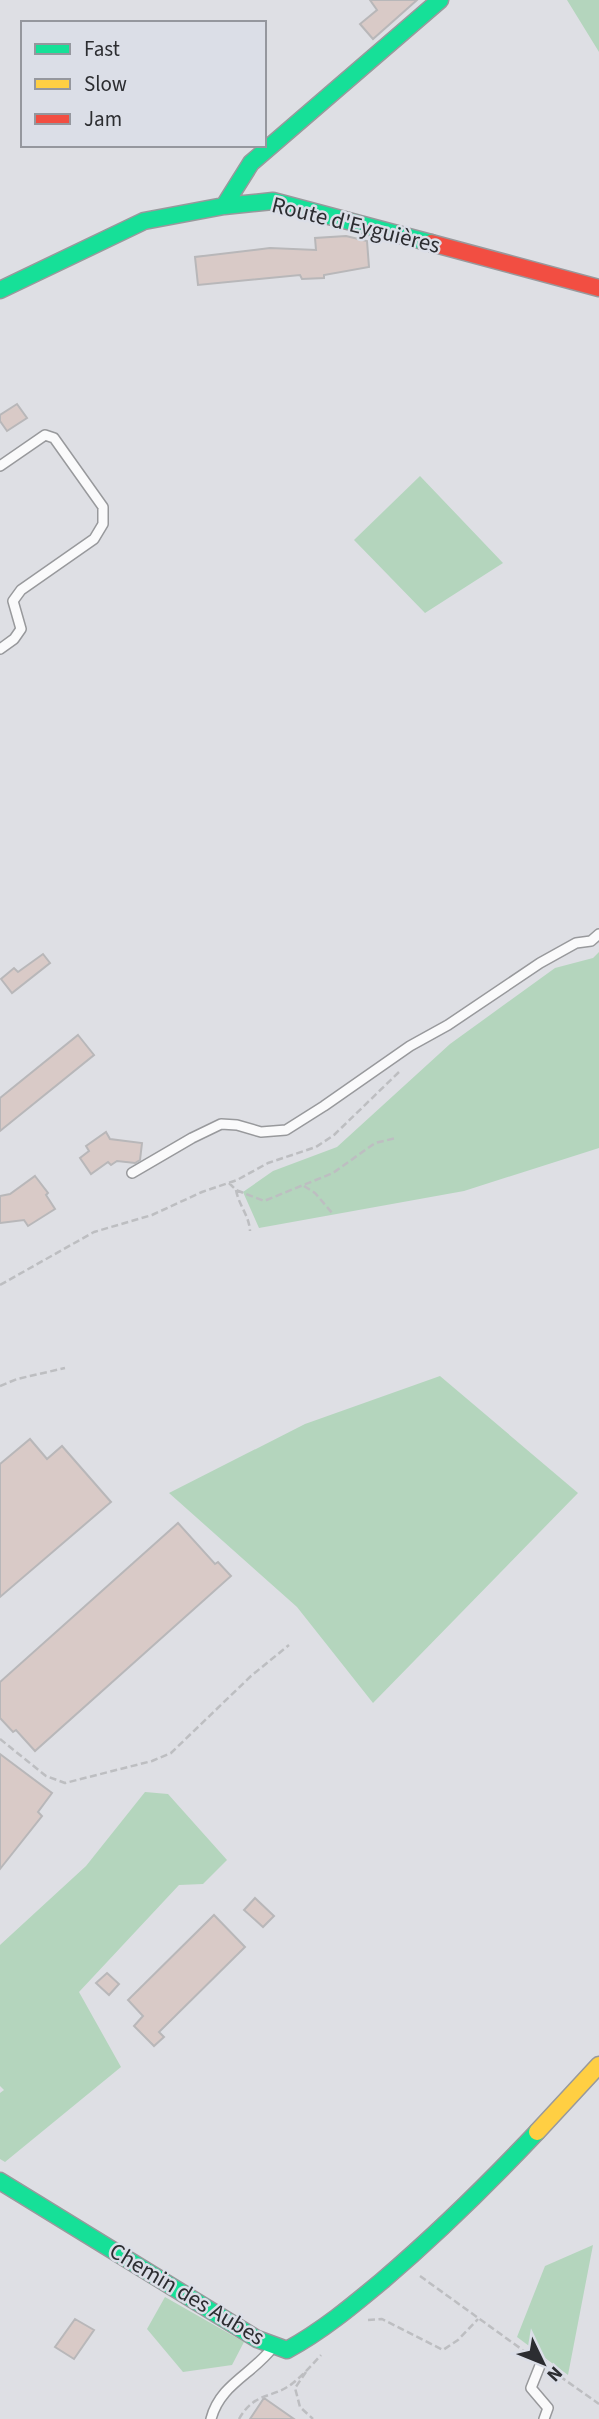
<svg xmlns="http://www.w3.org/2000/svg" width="599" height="2419" viewBox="0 0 599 2419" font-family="'Source Sans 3',sans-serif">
<rect width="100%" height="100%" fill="#dedfe4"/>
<path fill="#b4d5bd" d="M567,0h32v52z
M420,476l83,87 -78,50 -71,-73z
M599,952v196l-135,43 -205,37 -16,-36 30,-21 64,-24 113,-103 105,-76 38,-10z
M440,1376l138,117 -205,210 -76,-96 -128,-114 136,-69z
M145,1792l23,2 59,66 -24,24 -24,1 -100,107 42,75 -116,95 -5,-3v-66l4,-3 -4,-4v-141l86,-79z
M593,2245l-25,130 -51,-38 28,-71z
M165,2297l79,45 -12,23 -49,7 -36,-43z"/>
<path fill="#d9cac7" stroke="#b8b7b9" stroke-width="2" d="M370,0h47l-44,39 -13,-15 17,-14z
M346,236l21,5 2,26 -45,8v3l-22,1 -2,-4 -102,10 -3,-28 75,-9 46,2 -1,-12z
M17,404l10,14 -20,13 -7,-10v-6z
M43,954l7,9 -38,30 -11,-14 13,-11 4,4z
M78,1035l16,20 -94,76v-33z
M106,1132l4,7 32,4 -2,17 -5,3 -18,-2 -6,4 -3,-3 -17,12 -11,-16 9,-7 -3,-5z
M35,1176l13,17 -2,2 9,14 -27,17 -4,-6 -24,3v-27l10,-2z
M30,1439l17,20 15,-13 49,56 -111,95v-133z
M178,1523l37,41 3,-2 13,14 -196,175 -19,-21 -3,2 -13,-14v-36z
M0,1754l52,39 -14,19 4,4 -42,53z
M255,1898l19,18 -11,11 -19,-17z
M214,1915l31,32 -86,85 5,5 -10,9 -20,-20 9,-10 -15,-16z
M107,1973l12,11 -10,11 -13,-12z
M75,2319l19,11 -20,29 -19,-12z
M264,2398l30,21h-44z"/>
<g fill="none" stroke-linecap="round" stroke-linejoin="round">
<defs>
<path id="lane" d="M0,466l45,-31 9,3 49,69v17l-9,15 -73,51 -8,11 8,28 -7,10 -14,10
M132,1173l60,-35 29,-14 16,1 24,7 25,-2 38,-24 86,-60 38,-21 92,-62 36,-20 15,-2 8,-7
M541,2363l-10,25 17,20 -4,11
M211,2419c9,-35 42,-45 62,-72"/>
<path id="fast" d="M224,206l27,-43 189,-163
M0,290l144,-69 80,-15 49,-5 158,42
M0,2181l257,158 30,11c35,-19 65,-44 95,-69 55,-47 106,-97 155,-149"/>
<path id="slow" d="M537,2132l62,-67"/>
<path id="jam" d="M431,243l168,45"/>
</defs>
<use href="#lane" stroke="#98999c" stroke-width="12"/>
<use href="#fast" stroke="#98999c" stroke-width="19"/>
<use href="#slow" stroke="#98999c" stroke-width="19"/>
<use href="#jam" stroke="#98999c" stroke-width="19"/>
<path stroke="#bdbec1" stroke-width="2.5" stroke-dasharray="7 3.5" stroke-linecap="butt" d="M229,1183l7,7 28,11 69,-28 42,-30 21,-5
M304,1186l11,7 18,21
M236,1190c3,16 13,25 14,41
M0,1285l94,-53 58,-17 50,-23 35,-12 31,-17 48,-16 18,-12 66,-64
M0,1386l17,-7 48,-11
M0,1739l46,37 19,7 87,-22 19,-8 80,-77 38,-31
M420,2276l111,80
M368,2320l14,-1 61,31 15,-10 20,-21
M551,2370l48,34
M306,2372l-11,16 5,19 13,12
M239,2419c16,-28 34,-20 54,-36 10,-8 19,-18 28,-28"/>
<use href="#lane" stroke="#fafafb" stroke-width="9"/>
<use href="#fast" stroke="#16e098" stroke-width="16"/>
<use href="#slow" stroke="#ffcf43" stroke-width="16"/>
<use href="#jam" stroke="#f24e42" stroke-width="16"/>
</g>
<g text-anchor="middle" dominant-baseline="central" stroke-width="5" stroke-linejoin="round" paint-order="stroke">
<g font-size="23" fill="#2c2d31" stroke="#dbdee7">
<text transform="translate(356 225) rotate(14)">Route d'Eyguières</text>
<text transform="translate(187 2294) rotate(31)">Chemin des Aubes</text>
</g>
</g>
<rect x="21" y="21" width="245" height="126" fill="#dbdee7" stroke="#95979e" stroke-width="2"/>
<rect x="35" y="44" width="35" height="10" fill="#16e098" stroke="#95979e" stroke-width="2"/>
<text x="84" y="56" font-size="21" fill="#2c2d31">Fast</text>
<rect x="35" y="79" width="35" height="10" fill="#ffcf43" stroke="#95979e" stroke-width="2"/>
<text x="84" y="91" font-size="21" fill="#2c2d31">Slow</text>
<rect x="35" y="114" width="35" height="10" fill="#f24e42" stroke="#95979e" stroke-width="2"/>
<text x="84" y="126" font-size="21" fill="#2c2d31">Jam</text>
<g transform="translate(543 2363) rotate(133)" stroke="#dbdee7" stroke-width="5" paint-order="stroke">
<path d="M0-5L12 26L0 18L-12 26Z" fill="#2c2d31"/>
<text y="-10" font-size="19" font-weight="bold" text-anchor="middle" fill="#2c2d31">N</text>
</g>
</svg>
